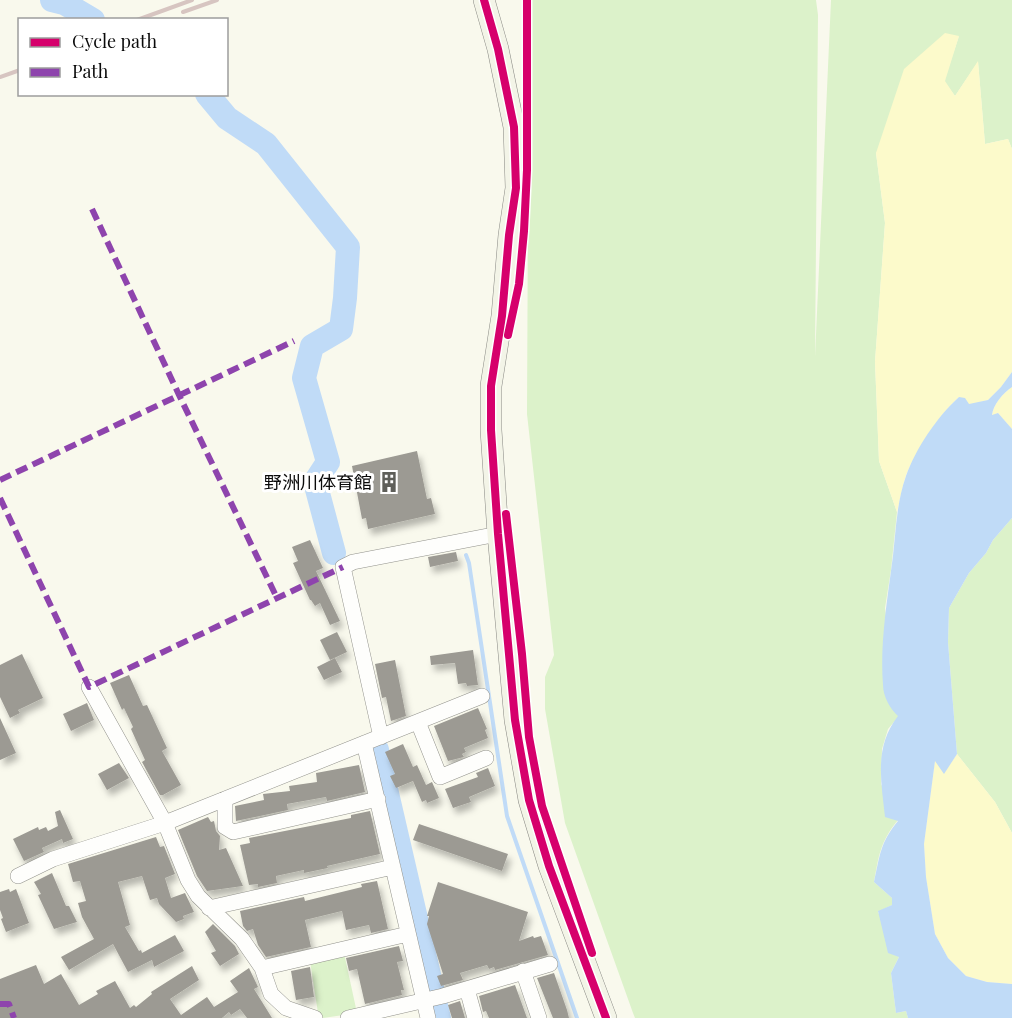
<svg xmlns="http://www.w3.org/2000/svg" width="1012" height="1018" viewBox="0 0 1012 1018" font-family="'Playfair Display','Noto Sans JP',serif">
<defs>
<filter id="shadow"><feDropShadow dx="3.5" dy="6" stdDeviation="3" flood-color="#0004"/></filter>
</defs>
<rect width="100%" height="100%" fill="#f9f9ed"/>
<path fill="#dcf2ca" d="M529,0h287l2,15 -3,342 16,-357h181v149l-4,-10 -23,5 -7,-82 -23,34 -11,-15 15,-45 -83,117 9,70 -10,139 4,99 18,51 -6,58 -6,38 14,108 -11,13 -6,20 -1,35 17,36c-18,22 -19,35 -24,62l18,16v7l-14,7 21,45 -8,16 5,40 10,-2 2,7h-273l-2,-5 -68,-190 -20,-114v-32l9,-22 -27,-241z
M1012,518v315l-17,-31 -38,-48 -9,-112 1,-34 20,-35 17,-20 7,-13z
M344,953l13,60 -34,5 -5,-5 -8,-52z"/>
<path fill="#fcfacb" d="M945,33l14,3 -14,45 10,15 23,-35 7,83 23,-5 4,10v223l-11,15 -13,13 -19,5 -10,-8c-21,19 -42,52 -53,78 -4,12 -6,25 -9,37l-18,-51 -4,-99 10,-139 -9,-70 28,-84z
M1012,387v42l-14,-16 -6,3c1,-11 10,-22 20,-29z
M957,754l38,48 17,31v151l-25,-2 -21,-6 -18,-18 -13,-24 -9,-57 -2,-33 11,-84 9,13z"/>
<path fill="#c0dbf7" d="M1012,372v15c-9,6 -19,18 -20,28l6,-2 14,16v89l-19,22 -7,13 -17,20 -20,35 -1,34 9,112 -13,20 -9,-13 -11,83 2,33 9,57 13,24 18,18 21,6 25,2v34h-104l-2,-7 -10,2 -5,-40 8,-16 -11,-4 -10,-42 14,-6v-7l-18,-16c6,-27 6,-39 24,-61l-13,-4c-4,-37 -11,-70 13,-101 -8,-7 -15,-20 -15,-31 -3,-38 3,-77 8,-114 5,-32 4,-64 15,-95 10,-28 31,-59 53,-79l6,1 4,6 19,-4 13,-13z"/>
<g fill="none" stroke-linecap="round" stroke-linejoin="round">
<path stroke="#c0dbf7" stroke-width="4" d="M466,555l3,8 38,253 70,202"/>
<path stroke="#c0dbf7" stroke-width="24" d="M52,0l12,3 29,17
M207,94l20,24 39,26 82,103 -3,51 -4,31 -29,17 -8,32 24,84 -13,20 19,71
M377,750l56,242
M436,1005l3,13"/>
</g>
<path fill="#9c9a93" filter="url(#shadow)" d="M417,451l10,48 4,-1 4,16 -67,15 -2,-11 -4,1 -10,-53z
M310,540l13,28 -7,3 24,50 -10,4 -10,-22 -5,3 -4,-6h-1l-17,-37 5,-2 -6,-14z
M456,552l2,9 -28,6 -2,-10z
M337,632l10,20 -17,8 -10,-20z
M473,650l5,35 -11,1 -1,-3 -8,1 -3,-21 -24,2 -1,-9z
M22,654l21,44 -25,12 2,3 -10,5 -10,-21v-32z
M335,658l7,14 -18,8 -7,-13z
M395,660l11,56 -15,5 -5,-24 -4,1 -7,-34z
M129,675l14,31 4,-1 20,43 -5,3 19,34 -18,10h-3l-18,-33 3,-2 -14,-31 2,-2 -9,-19 -2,2 -12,-27z
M87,703l7,17 -23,11 -8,-17z
M478,708l9,21 -2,1 3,8 -24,10 2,4 -4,2 2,3 -16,4 -14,-35z
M0,718l16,35 -16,7z
M403,744l10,23 4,-2 9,20 6,-3 7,16 -12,5 -1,-3 -4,2 -9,-21 -17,7 -6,-12 5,-2 -10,-22z
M119,763l10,15 -22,12 -9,-16z
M359,765l6,27 -38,9 -1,-4 -39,7 1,6 -52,11 -1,-15 29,-6 -1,-6 27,-3 -1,-5 28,-4 -1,-9z
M488,768l7,18 -26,11 2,5 -18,6 -8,-19 33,-12 -2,-4z
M60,810l13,29 -10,4 -1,-4 -20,9 2,4 -20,9 -11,-22 25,-12 1,3 7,-3 2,4 10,-5 -3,-14z
M370,811l10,43 -53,12 1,2 -24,5v-3l-28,6 1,7 -19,4v-3l-9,1 -9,-40 10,-2 -1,-5 102,-20v-3z
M208,817l3,5 3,-1 2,10 4,5 -1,14 7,-2 17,38 -36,5 -10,-15 -19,-46z
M419,824l89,30 -6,17 -89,-31z
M156,837l4,10 4,-1 11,28 -10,4 6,20 14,-5 9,19 -11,4 1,3 -8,3 -17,-18 -2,-6 -7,2 -8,-24 -24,6 12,43 -5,2 14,24 2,-1 1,3 33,-18 9,16 -30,16 -2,-7 -24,12 -15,-28 -44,26 -8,-13 33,-18 -12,-22 -4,-14 8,-2 -6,-20 -7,1 -5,-18z
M52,873l14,33h3l8,16 -23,7 -16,-34 3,-1 -7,-12z
M377,881l11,48 -17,4 -2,-8 -23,5 -4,-19 -37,9 6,27 -45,10 -8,-12 -5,-16 -6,2 -4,-5 -3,-15 64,-14 1,4 57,-14 -1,-3z
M438,882l90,30 -9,29 14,-5 1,2 7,-2 7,19 -53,15 -1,-3 -5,2 -2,-4 -27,8 3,7 -22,6 -4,-10 6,-2 -16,-50 2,-8h-2z
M9,889l1,3 6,-3 13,34 -23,9 -5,-13 2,-1 -3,-8v-18z
M213,924l22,22 4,8 -19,12 -9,-13 5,-2 -11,-19z
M399,946l4,15 -6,1 7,28h-3l1,5 -37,9 -8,-35 -8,2 -3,-13z
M36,965l8,19 17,-10 18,31 19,-11 -2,-3 19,-10 15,27 4,-3 2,2 16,-13 -1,-2 41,-26 7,14 -29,19 11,16 26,-18 7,10 24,-15 -8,-11 19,-13 9,19 -4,2 18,29h-25l-7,-9 -9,6 -2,-3 -7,6h-222v-39z
M310,967l4,30 -18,3 -5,-29z
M554,973l13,37 2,8h-16l-16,-40z
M515,985l12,33h-38l-3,-7 -3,1 -4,-16z
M460,1001l5,17h-13l-4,-13z"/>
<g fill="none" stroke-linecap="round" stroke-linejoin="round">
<defs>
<path id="street" d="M89,687l76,136 23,57 10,16 44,43 20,29 9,26 15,14 29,10
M418,722l22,55 46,-19
M381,737l-38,-170 10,-5 145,-28
M364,743l64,275
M225,799v28l8,5 145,-33
M18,876l35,-17 112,-36 317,-127
M209,908l184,-41
M262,968l146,-34
M523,971l16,47
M467,989l8,29
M348,1018l95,-22 107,-32"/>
<path id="secondary" d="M484,0l14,49 16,78 2,61 -7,47 -7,81 -11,70v44l7,104 17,186 14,80 20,66 57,152"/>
</defs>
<use href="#street" stroke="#92928c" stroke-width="16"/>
<use href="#secondary" stroke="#888883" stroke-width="22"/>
<use href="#street" stroke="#fefefc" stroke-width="15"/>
<use href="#secondary" stroke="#f3f4e7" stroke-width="21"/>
<path stroke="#d7c5c1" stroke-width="4" d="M183,12l34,-12
M137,20l55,-20
M0,77l20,-7"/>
<path stroke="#8e44ad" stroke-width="6" stroke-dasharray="12 6" stroke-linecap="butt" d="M92,209l87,186 98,203
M0,480l294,-139
M0,498l89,189 254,-120
M0,1004h9l5,14"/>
<defs>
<path id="cycleway" d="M484,0l14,49 16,78 2,61 -7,47 -7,81 -11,70v44l7,104 17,186 14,80 20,66 57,152
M508,335l11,-51 5,-53 3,-61v-170
M506,514l16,140 7,83 13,69 50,147"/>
</defs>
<use href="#cycleway" stroke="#fff" stroke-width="11"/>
<use href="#cycleway" stroke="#d6006c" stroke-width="8"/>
</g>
<defs>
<symbol id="building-bare" viewBox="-9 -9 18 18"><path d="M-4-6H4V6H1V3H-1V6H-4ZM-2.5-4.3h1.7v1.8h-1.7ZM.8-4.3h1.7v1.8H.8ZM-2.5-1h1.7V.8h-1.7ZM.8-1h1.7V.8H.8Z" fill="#5e5e59" stroke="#fff" stroke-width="2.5" paint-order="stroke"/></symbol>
</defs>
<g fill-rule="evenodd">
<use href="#building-bare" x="374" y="467" width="30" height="30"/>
</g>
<g text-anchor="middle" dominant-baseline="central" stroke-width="6" stroke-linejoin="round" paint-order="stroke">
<g font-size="18" fill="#0a0a0a" stroke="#fff" text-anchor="end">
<text x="372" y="482">野洲川体育館</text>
</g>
</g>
<rect x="18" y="18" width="210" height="78" fill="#ffffff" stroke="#9d9d9d" stroke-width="1.5"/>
<rect x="30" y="38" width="30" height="9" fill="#d6006c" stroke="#9d9d9d" stroke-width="1.5"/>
<text x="72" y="48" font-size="18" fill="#0a0a0a">Cycle path</text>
<rect x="30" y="68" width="30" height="9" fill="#8e44ad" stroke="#9d9d9d" stroke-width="1.5"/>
<text x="72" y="78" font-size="18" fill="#0a0a0a">Path</text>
</svg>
